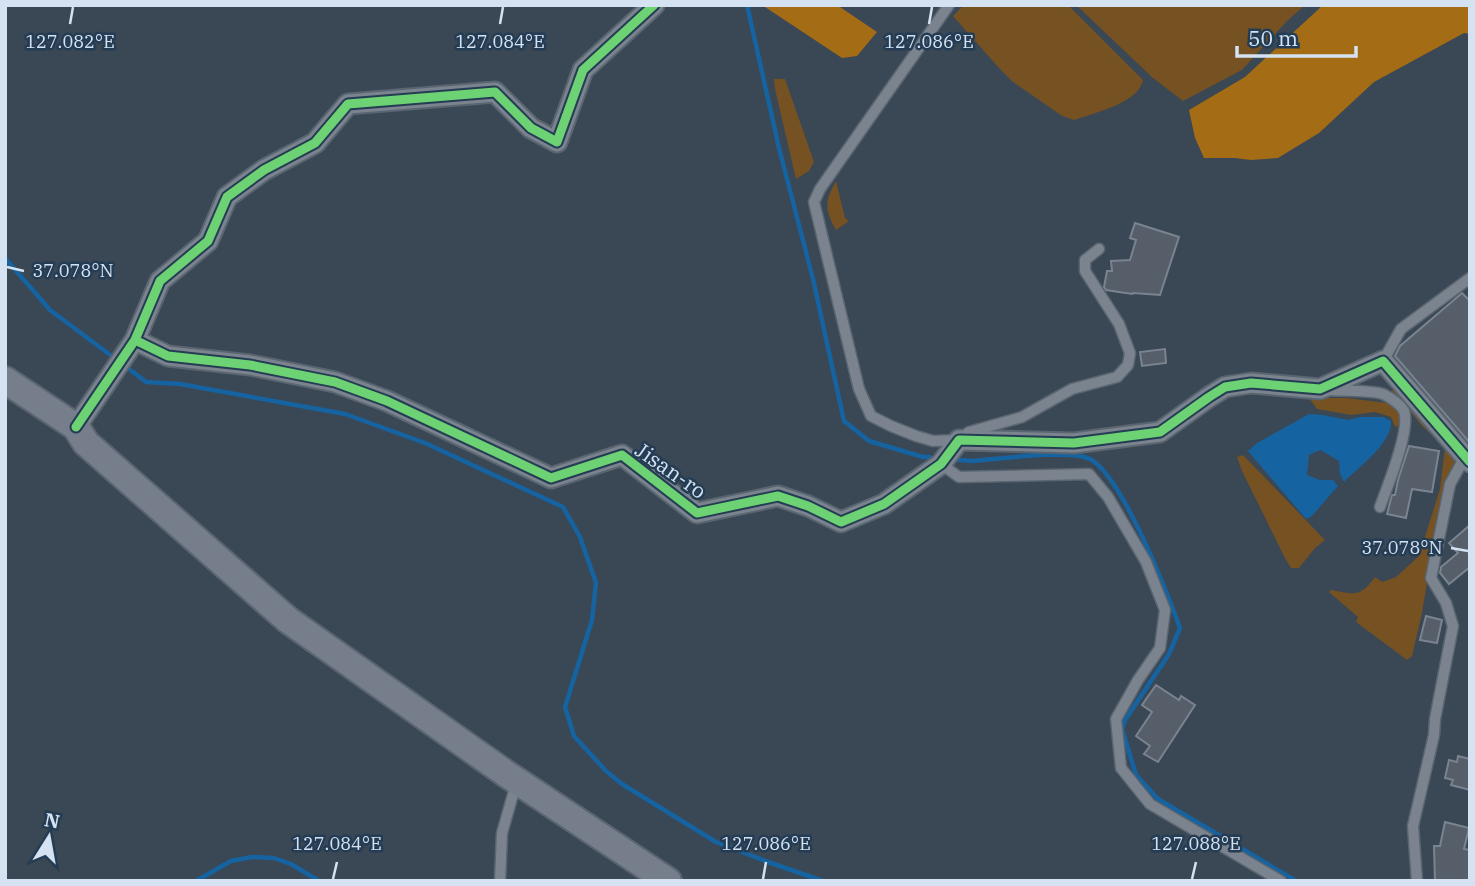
<svg xmlns="http://www.w3.org/2000/svg" width="1475" height="886" viewBox="0 0 1475 886" font-family="'IBM Plex Serif',serif">
<rect width="100%" height="100%" fill="#3a4755"/>
<path fill="#765121" d="M964,5h104l75,75c-4,23 -49,33 -69,40l-12,-4 -49,-34 -14,-14 -46,-52z
M1076,5h229l-18,16 -45,49 -59,31 -30,-23z
M774,79h11l29,83 -5,9 -13,8 -21,-90z
M836,181l9,37 4,3 -13,9c-11,-20 -12,-28 0,-49z
M1394,389l7,4 54,63 -1,9 -8,17 -18,94 -6,37 -10,43 -5,4 -51,-38 2,-5 -29,-25 2,-2c23,4 29,8 44,-13l7,5 14,-5 23,-21 21,-67 5,-42 -23,-21 -20,-25 -11,-9z
M1306,394l19,4h21l42,5 7,2 6,7 -1,13 -5,2 -4,-10 -16,-5 -24,3 -34,-6z
M1243,455l82,85 -10,8 -16,20h-8l-6,-10 -43,-87 -5,-14z"/>
<path fill="#a46c14" d="M762,5h75l40,27 -20,24 -15,2z
M1323,5h147v29l-6,-1 -90,49 -55,51 -41,25 -27,2 -16,-2h-31l-9,-20 -6,-28 56,-33z"/>
<path fill="#1663a1" d="M1309,414l14,1 25,5 12,-3h23l8,4c2,21 -32,46 -47,61l-4,-8 -1,-13 -19,-11 -11,5 -2,20 13,5h13l5,6 -26,30 -6,3 -58,-68 9,-8z"/>
<g fill="none" stroke-linecap="round" stroke-linejoin="round">
<path stroke="#1663a1" stroke-width="4.5" d="M747,5l32,143 34,131 31,142 25,20 54,16h7
M5,258l45,52 67,50
M124,365l22,17 34,2 165,30 80,29 138,64 17,30 16,46 -4,37 -27,87 9,29 32,35 16,13 94,58 52,20 55,19
M959,460l14,1c25,-2 97,-12 117,-2 32,17 77,133 90,169l-11,26 -44,66 -3,9 14,46 22,24 138,82
M196,881l35,-20 21,-4 22,1 17,6 28,17"/>
</g>
<path fill="#565e6a" stroke="#7a8390" stroke-width="2" d="M1135,223l44,14 -19,58 -27,-2 -1,1 -26,-4 -2,-3 3,-16h5l-1,-10 19,-1 6,-20 -6,-2z
M1462,293l8,8v142l-75,-87 5,-10z
M1165,349l1,14 -24,3 -2,-14z
M1409,446l30,5 -7,41 -20,-3 -6,29 -19,-4 5,-19h3l3,-15z
M1470,525v42l-21,17 -9,-11 1,-6 17,-14 -9,-10z
M1426,616l16,4 -5,23 -17,-3z
M1156,685l23,15 2,-4 14,9 -37,57 -14,-8 6,-8 -14,-10 16,-24 -10,-7z
M1458,756l12,3v31l-19,-5 2,-5 -8,-2 4,-18 8,2z
M1445,822l24,6 -5,21 6,1v31h-35l-1,-35h6z"/>
<g fill="none" stroke-linecap="round" stroke-linejoin="round">
<defs>
<path id="service" d="M949,5l-129,184 -6,13 45,187 12,27 20,10 25,10 17,5 26,-1 10,-8 53,-15 50,-28 45,-12 11,-12 2,-12 -11,-29 -34,-53v-11l14,-11
M1383,361l18,-32 69,-51
M1327,390c16,1 42,0 56,4 7,3 18,11 21,17 7,19 -17,76 -24,96
M941,464l18,13 130,-3 19,23 38,65 19,48 -5,38 -22,32 -22,39 5,49 29,36 131,77
M500,881l2,-48 14,-49
M1417,881l-4,-55 21,-91 1,-16 18,-93 -7,-23 -15,-25 19,-94 15,-27"/>
<path id="minor" d="M135,340l25,-59 48,-40 19,-44 37,-27 51,-27 33,-39 147,-12 36,36 26,14 26,-72 71,-65
M76,427l59,-87 33,16 82,9 85,17 52,19 164,77 71,-23 75,58 81,-17 30,10 33,16 43,-18 57,-40 18,-24 115,3 86,-11 49,-35 16,-10 26,-4 69,6 63,-28 87,101"/>
<path id="secondary" d="M5,380l71,47 10,16 202,177 217,153 163,108"/>
</defs>
<use href="#service" stroke="#596570" stroke-width="13"/>
<use href="#minor" stroke="#596570" stroke-width="23"/>
<use href="#secondary" stroke="#596570" stroke-width="30"/>
<use href="#service" stroke="#7b848e" stroke-width="10"/>
<use href="#minor" stroke="#7b848e" stroke-width="19"/>
<use href="#secondary" stroke="#767d8b" stroke-width="26"/>
<defs>
<path id="cycleway" d="M135,340l25,-59 48,-40 19,-44 37,-27 51,-27 33,-39 147,-12 36,36 26,14 26,-72 71,-65
M76,427l59,-87 33,16 82,9 85,17 52,19 164,77 71,-23 75,58 81,-17 30,10 33,16 43,-18 57,-40 18,-24 115,3 86,-11 49,-35 16,-10 26,-4 69,6 63,-28 87,101"/>
</defs>
<use href="#cycleway" stroke="#253d54" stroke-width="13"/>
<use href="#cycleway" stroke="#6cd273" stroke-width="9"/>
</g>
<path fill="none" stroke="#d4e2f1" stroke-width="2.5" d="M70,24l3,-17M500,24l3,-17M929,24l3,-17M7,267l17,4M1451,548l17,3M333,879l4,-17M763,879l3,-17M1192,879l4,-17"/>
<g text-anchor="middle" dominant-baseline="central" stroke-width="5" stroke-linejoin="round" paint-order="stroke">
<g font-size="21" fill="#d4e2f1" stroke="#253d54">
<text transform="translate(671 470) rotate(35)">Jisan-ro</text>
</g>
</g>
<g font-size="18" text-anchor="middle" fill="#d4e2f1" stroke="#253d54" stroke-width="5" stroke-linejoin="round" paint-order="stroke">
<text x="70" y="48">127.082°E</text>
<text x="500" y="48">127.084°E</text>
<text x="929" y="48">127.086°E</text>
<text x="73" y="277">37.078°N</text>
<text x="1402" y="554">37.078°N</text>
<text x="337" y="850">127.084°E</text>
<text x="766" y="850">127.086°E</text>
<text x="1196" y="850">127.088°E</text>
</g>
<rect width="1475" height="886" fill="none" stroke="#d4e2f1" stroke-width="14"/>
<g transform="translate(49 837) rotate(11)" stroke="#253d54" stroke-width="5" paint-order="stroke">
<path d="M0-5L12 26L0 18L-12 26Z" fill="#d4e2f1"/>
<text y="-10" font-size="19" font-weight="bold" text-anchor="middle" fill="#d4e2f1">N</text>
</g>
<path d="M1237 46v10h119v-10" fill="none" stroke="#d4e2f1" stroke-width="3.5"/>
<text x="1248" y="46" font-size="21" fill="#d4e2f1" stroke="#253d54" stroke-width="5" paint-order="stroke">50 m</text>
</svg>
